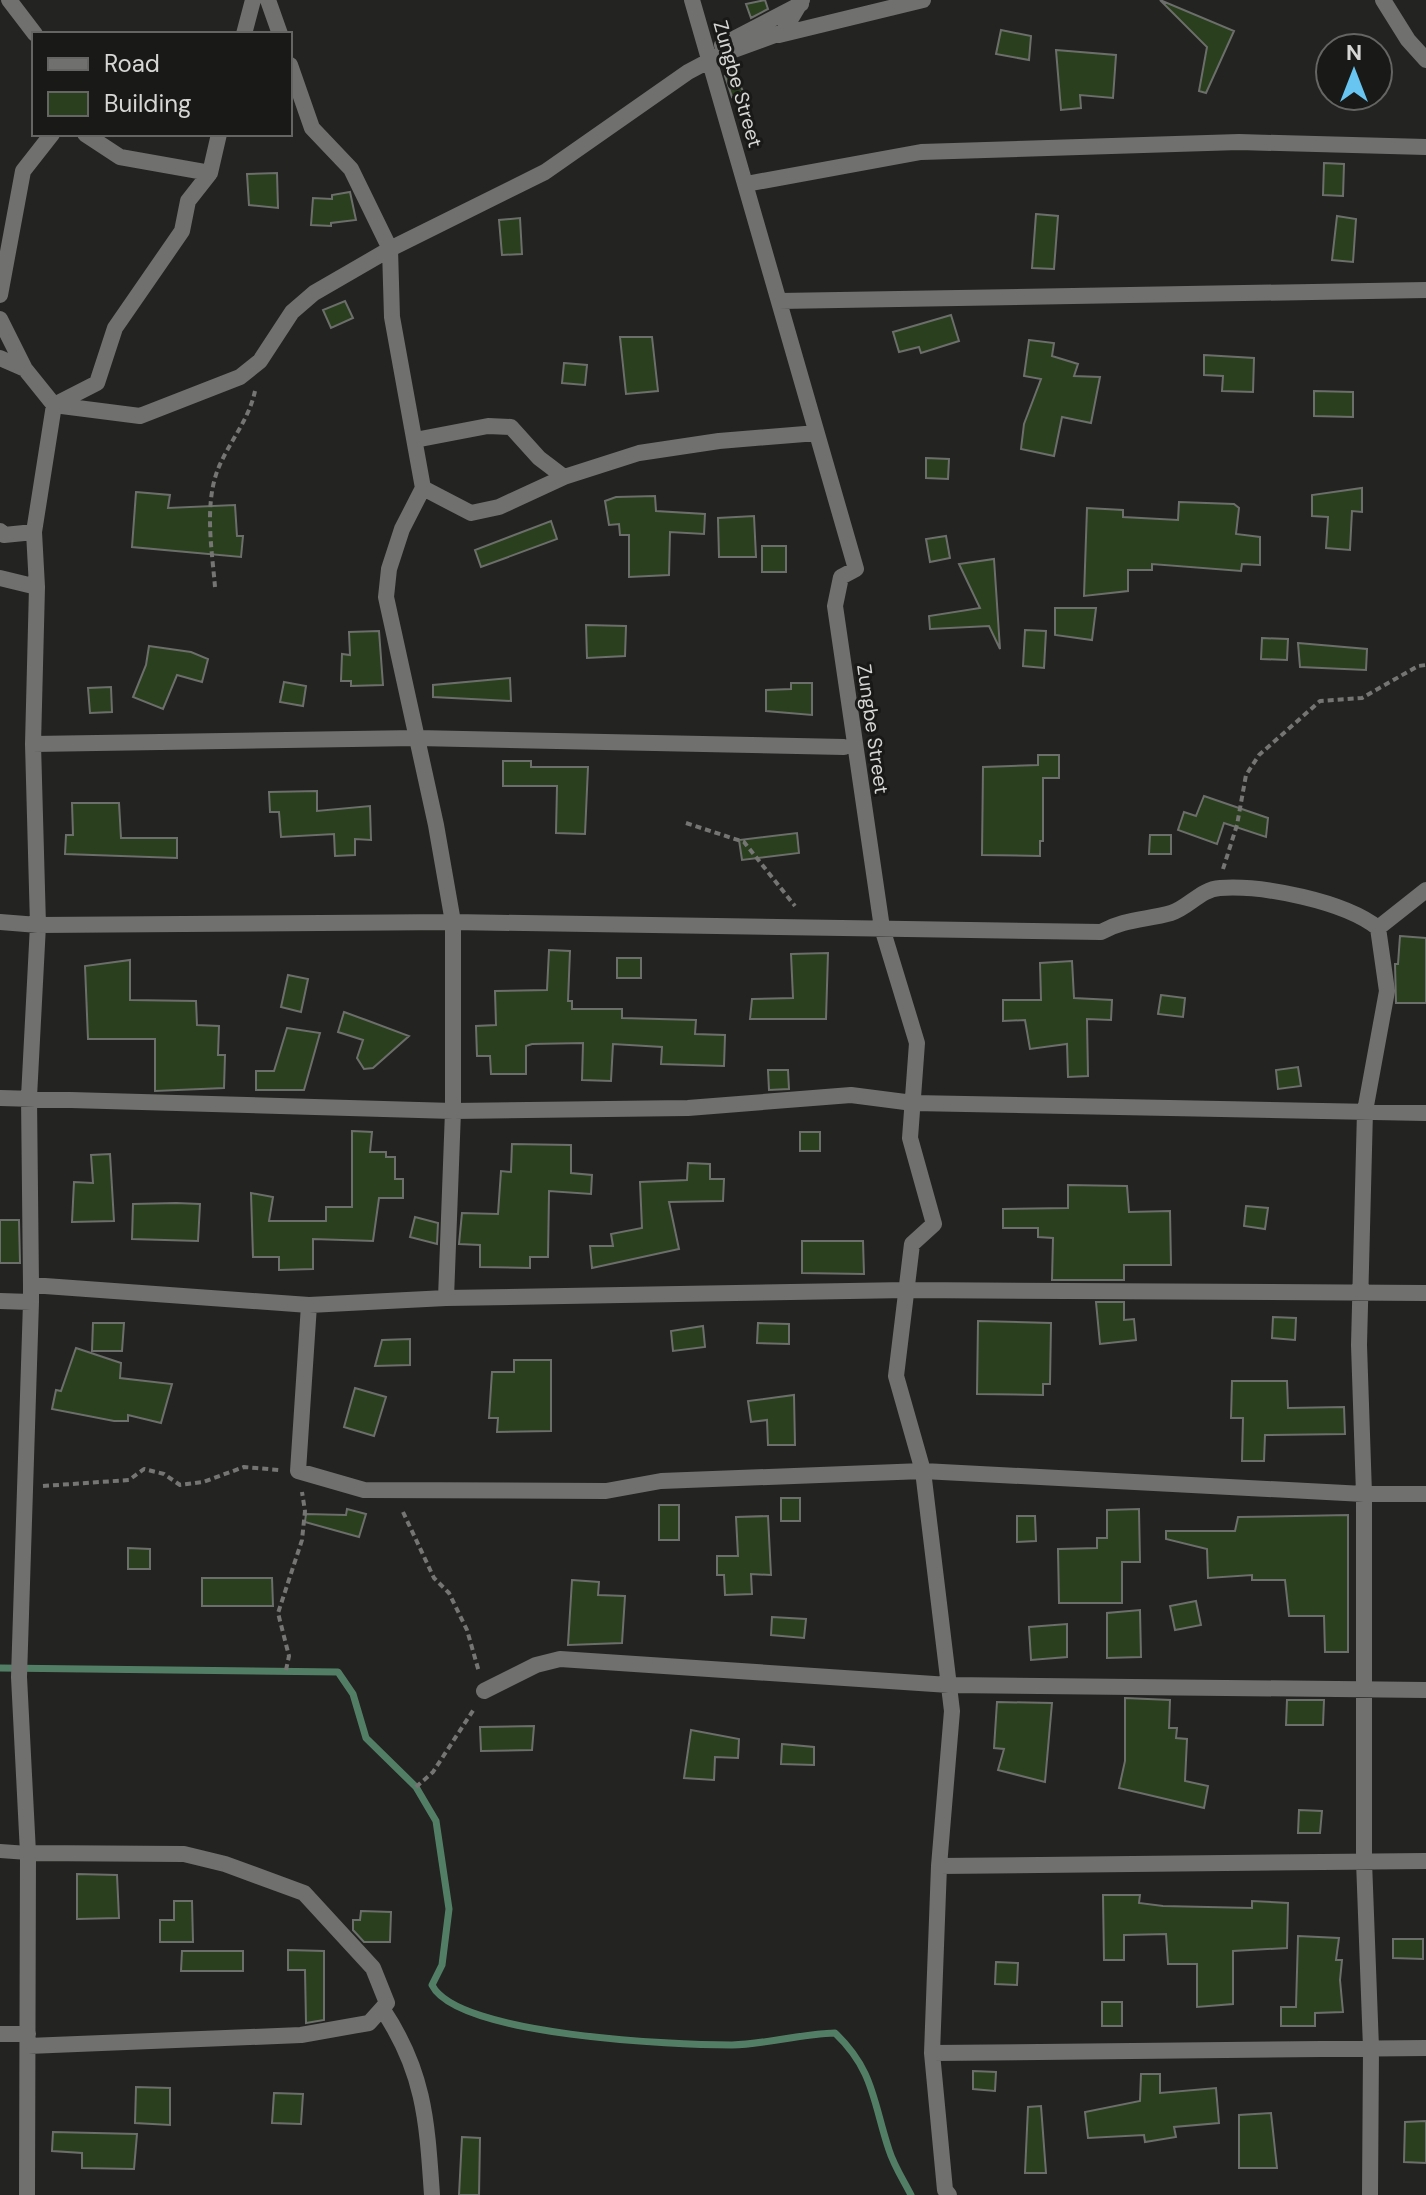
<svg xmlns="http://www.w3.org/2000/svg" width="1426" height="2195" viewBox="0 0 1426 2195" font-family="'DM Sans',sans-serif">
<rect width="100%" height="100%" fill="#232321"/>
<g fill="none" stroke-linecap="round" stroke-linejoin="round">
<path stroke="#537e66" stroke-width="7" d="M0,1668l338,4 15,22 13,44 50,49 20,34 13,88 -7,56 -10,20c25,51 244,60 300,60 34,-1 69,-11 103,-12 39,37 38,69 54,117 5,16 15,31 22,45"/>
</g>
<path fill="#2a3f1d" stroke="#6c6e6b" stroke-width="2" d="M765,0l3,9 -17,9 -5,-14z
M1160,0l74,31 -28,62 -7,-2 8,-44z
M1001,30l30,6 -2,24 -33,-6z
M1056,50l60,5 -3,43 -33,-3 1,13 -20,2z
M733,72l10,19 -11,6 -7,-21z
M1324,163l20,1 -1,32 -20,-1z
M277,173l1,35 -29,-3 -2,-31z
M350,192l6,28 -25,3v3l-20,-1 2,-27 19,1v-4z
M1036,214l22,2 -4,53 -22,-1z
M1337,216l19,3 -3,43 -21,-2z
M520,218l2,36 -20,1 -3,-35z
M345,301l8,17 -22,10 -8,-18z
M951,315l8,26 -38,12 -2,-6 -20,5 -6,-20z
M620,337h32l6,54 -32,3z
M1029,340l25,3 -2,13 26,8 -4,12 26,1 -9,46 -29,-6 -8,39 -33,-7 3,-25 17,-45 -17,-3z
M1204,355l50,3 -1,34 -31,-1 1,-15 -19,-1z
M564,363l23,2 -2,20 -23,-2z
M1314,391l39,1v25l-39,-1z
M926,458l23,1 -1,20 -22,-1z
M1362,488v24l-10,-1 -2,39 -24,-2 2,-31 -16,-1v-21z
M136,492l34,3 -2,13 67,-3 2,31h6l-2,21 -109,-10z
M655,496l1,15 49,3 -1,20 -34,-2 -1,43 -40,2v-42h-9l-1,-11 -10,1 -4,-24 11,-4z
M1179,502l55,2 5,4 -3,26 24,3v28l-18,-1 -1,7 -89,-7v6h-24v21l-44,5 3,-88 36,2v7l55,3z
M754,516l2,41h-37l-1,-39z
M551,521l6,18 -76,28 -6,-17z
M946,536l4,22 -20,4 -4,-23z
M762,546h24v26h-24z
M994,559l6,90 -11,-23 -59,3 -1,-13 51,-8 -21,-44z
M1055,608h41l-4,32 -37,-5z
M586,625l40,1 -1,30 -38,2z
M1025,630l21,1 -2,37 -21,-2z
M379,631l4,54 -32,1v-5h-10l1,-27 8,1 -1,-23z
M1262,638l26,1 -1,21 -26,-1z
M1298,643l69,6 -1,21 -66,-3z
M149,646l42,6 17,7 -6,23 -25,-7 -14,34 -30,-12 13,-32z
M510,678l1,23 -78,-4v-12z
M284,682l22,4 -3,20 -23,-4z
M791,683h21v32l-46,-4v-21l25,-1z
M111,687l1,25 -22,1 -2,-25z
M1038,755h21v23h-16v63h-3v15l-58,-1 1,-88 55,-2z
M503,761h28v6h57l-3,67 -29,-1 1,-47h-54z
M317,791v20l53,-5 1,34 -16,-1v16l-20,1 -1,-22 -53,3 -2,-25h-9l-1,-20z
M1204,796l64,22 -2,19 -42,-14 -7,21 -39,-14 6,-18 12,4z
M72,803h47l2,35h56v20l-112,-4 1,-19h7z
M797,833l2,20 -57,7 -3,-20z
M1150,835h21v19h-22z
M1400,936l26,2v65h-30l-1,-39h3z
M549,950l21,1 -2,50h4v8h50v9l74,2 -1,14 30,1 -1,31 -63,-2 1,-17 -49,-3 -2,37 -29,-1 1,-37 -51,1 -6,2v28h-35l-1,-18h-13l-1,-30 20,-1 -1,-34 52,-1z
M828,953l-2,66h-76l2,-20 41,-1 -2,-44z
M617,958h24v20h-24z
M130,960v40l66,1 1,24 22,1 -1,29h7l-1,33 -69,3v-52h-67l-3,-73z
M1072,961l2,37 38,2 -1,20 -24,-1 1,57 -20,1 -1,-33 -37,5 -5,-29 -22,1v-21h38l-1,-37z
M288,975l20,4 -7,33 -20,-5z
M1161,995l24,3 -2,19 -25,-3z
M344,1012l22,8 43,16 -36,32 -9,1 -7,-11 6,-18 -25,-8z
M287,1028l33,5 -16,57h-48v-19h18z
M1298,1067l3,19 -23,3 -2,-19z
M768,1070h20l1,19 -20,1z
M352,1131l20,1 -2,20h16v5h9v22h8v19h-24l-6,43 -60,-2v30l-34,1v-13h-26l-2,-64 22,4 -4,24h57v-14h26z
M800,1132h20v19h-20z
M512,1144l59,1v28l21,2 -1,19 -42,-3 -1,66h-18v11l-50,-1v-22l-21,-1 3,-31 36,1 3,-43 10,1z
M110,1154l4,67 -42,1 2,-40 19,1 -2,-28z
M688,1163l22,1v15h14l-1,22 -54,1 10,47 -87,19 -2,-22h23l-2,-12 31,-6 -2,-46 47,-2z
M1068,1185l59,1 2,26 41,-1 1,54h-47v15h-72l1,-42 -15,-1v-9h-35v-19l65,-1z
M176,1203l24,1 -2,37 -66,-2 1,-35z
M1246,1206l22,2 -3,21 -21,-3z
M415,1217l23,6 -1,21 -27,-7z
M0,1220h19l1,43h-20z
M802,1241h61l1,33 -62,-1z
M1096,1302h28v18l10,-1 2,21 -36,4z
M1273,1317l23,1 -1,22 -23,-2z
M978,1321l73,2 -1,61h-7v11l-66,-1z
M93,1323h31l-2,28h-30z
M758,1323l31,1v20l-32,-1z
M703,1326l2,21 -32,4 -2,-20z
M410,1339v26l-35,1 7,-26z
M76,1348l45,15 -1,15 52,6 -11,39 -33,-8v6h-14l-62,-12 4,-19 5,1z
M514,1360h37v71l-54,1 1,-14h-9l3,-46h22z
M1232,1381h55l1,27 56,-1 1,27 -80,1 -1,26h-22l1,-43h-12z
M355,1388l31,9 -12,39 -30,-9z
M794,1395l1,50h-27l-1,-25 -16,2 -3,-21z
M781,1498h19v23h-19z
M659,1505h20v35h-20z
M347,1509l19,5 -7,23 -54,-15 1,-8 40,1z
M1139,1509l1,53h-18v41h-63l-1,-54 39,-1v-10h10v-28z
M1348,1515v137h-23l-1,-36h-35l-4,-36h-33v-5l-44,3 -1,-29 -41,-10v-8h69l3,-14z
M768,1516l3,59 -20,-1 1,20 -27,1 -1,-20h-7v-19h21l-2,-39z
M1017,1516h18l1,25 -19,1z
M128,1548l22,1v20h-22z
M202,1578h70l1,28h-71z
M572,1580l27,2 -1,13 27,1 -3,47 -54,2z
M1196,1601l5,24 -26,5 -5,-24z
M1140,1610l1,47 -34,1v-45z
M772,1617l34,2 -2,19 -33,-3z
M1067,1624v33l-36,3 -2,-33z
M1125,1698l45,2 -1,28h8l-1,10 11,1 -2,42 23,5 -4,22 -85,-20 6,-27z
M1287,1700h37l-1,25h-37z
M997,1702l55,1 -7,79 -47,-12 6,-21 -10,-1z
M534,1726l-2,24 -51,1 -1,-24z
M691,1730l48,9 -1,19 -23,-1 -1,23 -30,-2z
M782,1744l32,3v18l-33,-1z
M1299,1810l23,1 -2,22h-22z
M77,1874l40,1 2,43 -42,1z
M1103,1895h37l-1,8 24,3 89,2v-7l36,2 -1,45 -54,3v53l-36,3v-43h-29l-2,-30 -42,1v25h-20z
M174,1901h18l1,41h-33v-22h14z
M361,1911l30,1 -1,30h-26l-11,-12v-10h7z
M1298,1936l41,2 -3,22h6l-2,20 3,32 -28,1v13h-34v-19h15z
M1393,1939h30v20l-30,-1z
M288,1950l36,1v69l-18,3 -1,-53h-17z
M182,1951h61v20h-62z
M996,1962l22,1 -1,22 -22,-1z
M1102,2002h20v24h-20z
M973,2071l23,1 -1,19 -22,-2z
M1141,2074h19v19l56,-5 3,35 -45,4 2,10 -31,5 -1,-7 -56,3 -3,-26 55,-11z
M136,2087l34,1v37l-35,-2z
M274,2093l29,1 -2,30 -29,-1z
M1041,2106l5,67h-21l3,-66z
M1271,2113l6,55h-38v-53z
M1426,2121v42l-22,-1 1,-40z
M53,2132l84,2 -3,35 -52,-1v-15l-30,-2z
M462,2137l18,1 -1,57h-20z"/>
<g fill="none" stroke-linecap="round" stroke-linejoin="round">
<path stroke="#757574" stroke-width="4" stroke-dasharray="6 4" stroke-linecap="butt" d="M215,587c-3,-37 -11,-82 3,-118 11,-27 31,-49 37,-78
M686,823l58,19 51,64
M1223,869l14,-44 9,-50 13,-20 61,-54 42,-3 56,-32 8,-1
M43,1486l86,-6 15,-11 20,5 16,11 23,-3 41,-15 35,3
M403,1512l31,66 15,15 18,37 12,42
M286,1670l3,-14 -11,-43 24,-73 3,-29 -3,-19
M416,1787l17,-15 41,-63"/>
<path stroke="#70706e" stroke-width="14" d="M0,1851l28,2"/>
<path stroke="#70706e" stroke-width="16" d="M9,0l26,34
M268,0l12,34
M692,0l164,569 -15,8 -6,29 47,322 35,115 -7,95 24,86 -22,20 -16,132 27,95 29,240 -13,155 -7,187 13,137 4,5
M1383,0l25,40 18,20
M244,34l9,-34
M779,35l144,-35
M722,45l79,-41
M290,65l22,63 39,41 39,80 2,68 31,171 -21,41 -13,40 -3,28 50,228 17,97 648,10c23,-13 45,-12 70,-19 17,-5 30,-24 49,-25 43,-3 124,13 158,40
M85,134l35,23 90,16
M746,184l175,-32 318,-10 187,5
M0,295l23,-124 29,-37
M779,301l647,-11
M0,319l25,50
M0,358l25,11 29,36 86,11 100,-39 20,-16 32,-49 22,-19 76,-44 155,-77 143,-100 32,-17 63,-23 19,-32
M415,440l73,-14 23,1 28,31 25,19 75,-24 80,-12 98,-8
M423,488l48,25 28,-6 65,-30
M0,531l4,4 30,-3
M0,578l37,9
M33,744l384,-6 427,9
M0,922l38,3 415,-3v189l235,-3 163,-13 62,8 513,10
M0,1098l453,13 -7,187
M31,1285l-2,-188 9,-172 -5,-181 4,-157 -3,-55 20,-127 43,-22 18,-55 67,-97 6,-30 22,-28 9,-39
M0,1301l31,1v-17l278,20 -11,166 66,19 242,1 55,-10 262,-10 441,23h62
M309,1305l137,-7 461,-8 519,3
M484,1691l52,-26 24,-6 389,26 477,5
M28,1853l156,1 41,10 79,29 69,75 14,35 -18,20 -68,12 -273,11
M939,1866l487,-5
M383,2010c42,63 44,113 49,185
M0,2034h28
M932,2053l494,-5
M27,2195l1,-342 -9,-176 12,-375
M1370,2195l1,-147 -7,-187v-367l-5,-149 6,-234 22,-120 -9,-63 48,-38"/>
</g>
<g text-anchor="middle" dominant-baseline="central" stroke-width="6" stroke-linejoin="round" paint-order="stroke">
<g font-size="20" fill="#d6d6d5" stroke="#191a17">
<text transform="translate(738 84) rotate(74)">Zungbe Street</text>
<text transform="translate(873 729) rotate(82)">Zungbe Street</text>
</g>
</g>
<rect x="32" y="32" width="260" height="104" fill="#191a17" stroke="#656563" stroke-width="2"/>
<rect x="48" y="58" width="40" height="12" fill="#70706e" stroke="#656563" stroke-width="2"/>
<text x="104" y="72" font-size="24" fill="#d6d6d5">Road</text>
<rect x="48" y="92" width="40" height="24" fill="#2a3f1d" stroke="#656563" stroke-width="2"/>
<text x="104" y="112" font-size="24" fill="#d6d6d5">Building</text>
<g transform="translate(1354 72)"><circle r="38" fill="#191a17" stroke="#656563" stroke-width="2"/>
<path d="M0-6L14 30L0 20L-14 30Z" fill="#68c4f0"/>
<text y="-12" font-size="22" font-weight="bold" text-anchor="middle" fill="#d6d6d5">N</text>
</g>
</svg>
